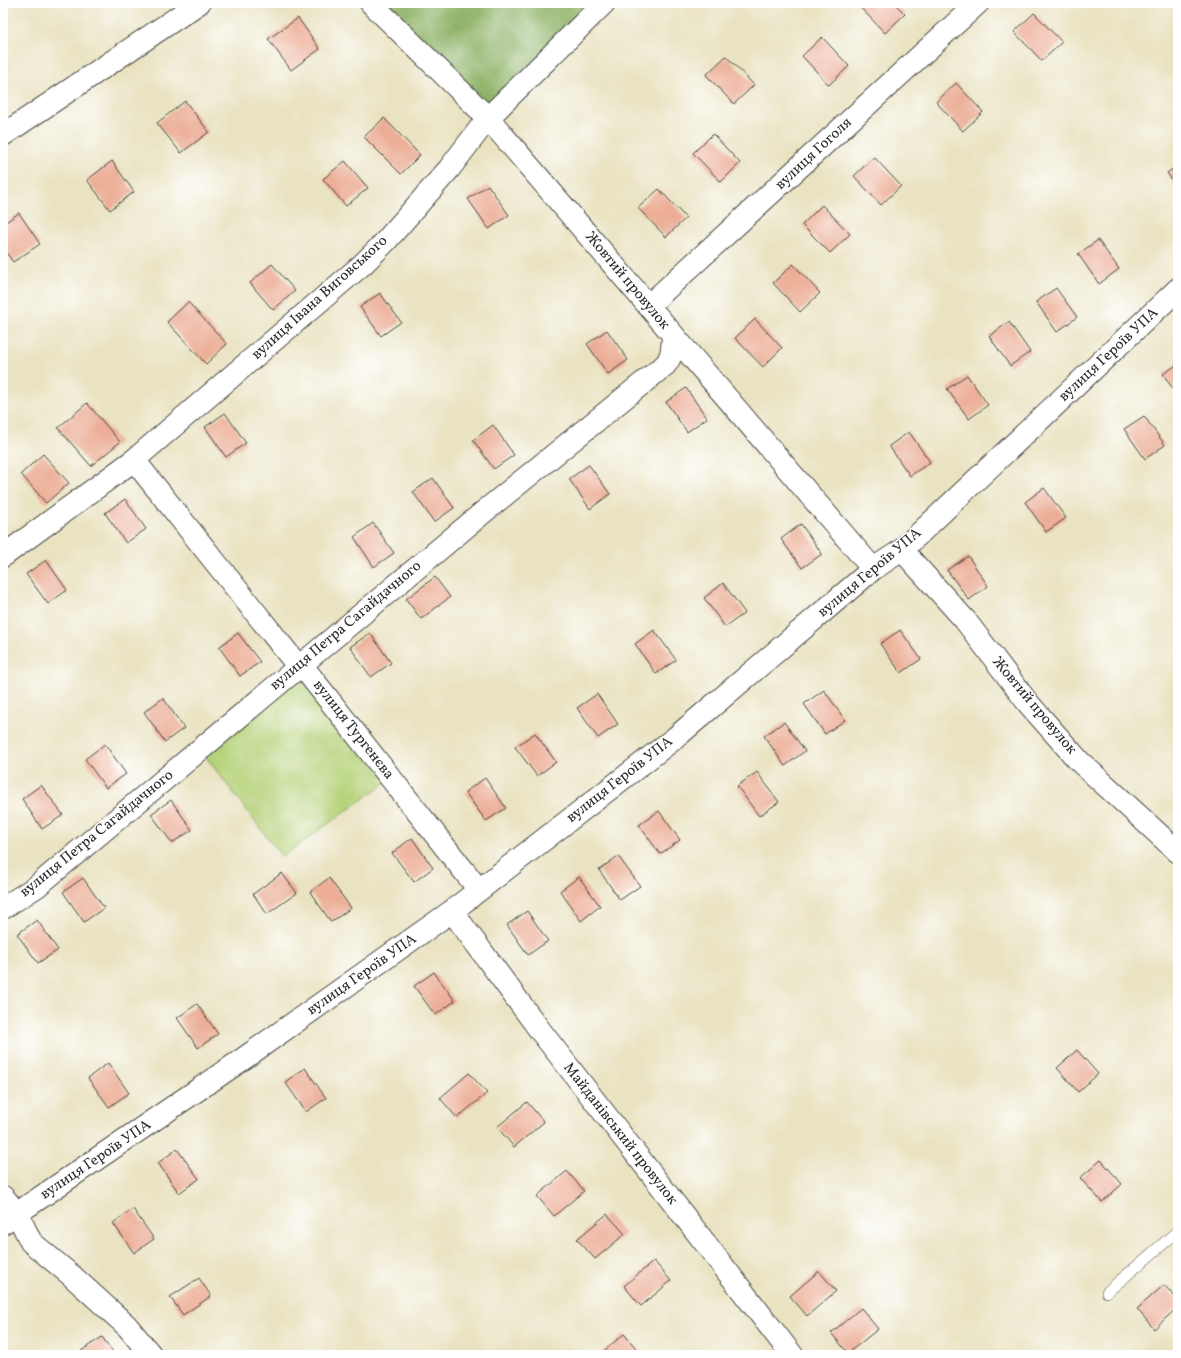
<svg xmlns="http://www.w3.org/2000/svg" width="1181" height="1358" viewBox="0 0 1181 1358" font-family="Vollkorn,serif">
<rect width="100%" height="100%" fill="#fff"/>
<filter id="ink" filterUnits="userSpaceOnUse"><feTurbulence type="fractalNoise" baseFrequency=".025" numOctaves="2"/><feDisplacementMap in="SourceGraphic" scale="8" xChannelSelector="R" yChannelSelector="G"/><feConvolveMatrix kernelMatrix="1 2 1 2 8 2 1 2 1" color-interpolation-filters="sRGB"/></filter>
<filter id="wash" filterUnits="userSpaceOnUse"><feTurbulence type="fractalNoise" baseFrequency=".012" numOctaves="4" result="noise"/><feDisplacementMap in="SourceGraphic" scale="16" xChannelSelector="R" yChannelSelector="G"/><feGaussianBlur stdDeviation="0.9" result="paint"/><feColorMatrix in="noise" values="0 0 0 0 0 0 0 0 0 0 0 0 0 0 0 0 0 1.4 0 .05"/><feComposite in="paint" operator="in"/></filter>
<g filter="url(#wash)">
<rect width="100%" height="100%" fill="#eae3c2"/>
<path fill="#b4d076" stroke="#707e50" d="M299,675l89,106 -106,76 -76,-100z"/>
<path fill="#8fb267" stroke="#5d6e49" d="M377,3h218l-98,98 -13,1z"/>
<g id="blocks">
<path fill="#ecae96" d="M859,3h35l11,11 -20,19 -28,-29z
M1034,13l28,29 -20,19 -28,-29z
M298,18l22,31 -29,21 -23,-31z
M822,37l27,29 -20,19 -27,-29z
M726,56l28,29 -20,19 -28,-29z
M956,83l27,29 -20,19 -27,-29z
M185,101l24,31 -28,21 -24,-30z
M384,118l36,37 -19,19 -37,-37z
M713,134l27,29 -19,19 -28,-29z
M874,157l27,29 -20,19 -27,-29z
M112,161l22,31 -24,18 -23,-30z
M345,161l23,27 -22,18 -23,-27z
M1178,165v23l-11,-15z
M488,185l21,30 -20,14 -21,-30z
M659,189l27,29 -20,19 -28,-29z
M822,205l28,29 -20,19 -28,-28z
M19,213l21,31 -27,18 -10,-14v-24z
M1098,240l21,29 -20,15 -21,-30z
M272,264l23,27 -22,19 -23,-27z
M793,264l27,29 -20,19 -27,-29z
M1056,288l21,29 -20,15 -21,-30z
M380,293l21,29 -20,14 -21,-29z
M188,302l39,42 -21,20 -39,-42z
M755,319l27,29 -19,19 -28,-29z
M1009,322l21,30 -20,14 -21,-30z
M607,330l21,30 -20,14 -21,-30z
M1178,364v32l-15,-22z
M967,375l21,30 -19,14 -22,-30z
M686,388l21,30 -20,14 -21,-30z
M87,403l33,39 -29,24 -33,-38z
M225,413l21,30 -20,14 -21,-30z
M1144,416l21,29 -20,14 -21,-30z
M493,425l21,30 -20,14 -21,-29z
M909,432l21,30 -20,14 -21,-30z
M43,454l26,29 -23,20 -25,-29z
M589,465l21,29 -20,15 -21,-30z
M433,478l21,30 -20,14 -21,-30z
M1044,488l22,30 -20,14 -21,-30z
M125,499l21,30 -20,14 -21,-30z
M373,523l21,30 -20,14 -20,-30z
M801,524l21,30 -20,14 -21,-29z
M968,556l20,30 -19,14 -22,-30z
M46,560l21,30 -19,14 -22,-30z
M435,577l15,20 -29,22 -15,-20z
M723,583l22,30 -20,14 -21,-29z
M654,630l22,30 -20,14 -21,-30z
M900,630l21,29 -20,14 -21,-29z
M238,633l22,29 -20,14 -21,-29z
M370,633l21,30 -20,14 -21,-30z
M824,690l21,30 -20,14 -21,-30z
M597,694l21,30 -20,14 -21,-30z
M163,698l21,30 -19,14 -21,-30z
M784,722l21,29 -20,15 -21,-30z
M535,733l21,29 -19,14 -22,-29z
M105,744l21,30 -20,14 -21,-29z
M757,772l22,30 -20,14 -22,-30z
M485,778l21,30 -20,13 -21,-29z
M41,785l22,30 -21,14 -20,-30z
M171,800l21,30 -20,13 -21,-29z
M659,811l21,29 -20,14 -21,-29z
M412,838l21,30 -19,14 -22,-29z
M618,856l22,30 -20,14 -21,-30z
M282,873l15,20 -30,21 -14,-20z
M579,877l21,29 -19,15 -21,-30z
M83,878l21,30 -20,14 -21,-30z
M329,878l22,30 -20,14 -21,-30z
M527,911l21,30 -20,14 -21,-30z
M37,920l21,30 -20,13 -21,-29z
M434,972l21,29 -20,14 -21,-29z
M197,1004l21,30 -20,14 -21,-30z
M1077,1050l21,24 -20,18 -21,-24z
M108,1063l21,30 -20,14 -21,-29z
M305,1068l21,30 -20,14 -21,-30z
M469,1073l18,20 -30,25 -17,-20z
M527,1102l17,20 -30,25 -17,-20z
M177,1149l22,30 -20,14 -21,-30z
M1101,1160l21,24 -20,18 -22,-24z
M567,1171l17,20 -30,25 -17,-20z
M133,1209l21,30 -20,14 -21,-30z
M607,1214l18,20 -30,25 -18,-20z
M654,1261l17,20 -30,25 -17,-20z
M819,1271l17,20 -29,25 -17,-20z
M199,1278l12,18 -28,19 -13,-18z
M1164,1285l14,15v7l-24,22 -17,-20z
M861,1308l17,21 -30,24 -17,-20z
M624,1334l17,20 -42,1z
M102,1337l13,18h-31l-3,-4z"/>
</g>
</g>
<g filter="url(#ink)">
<use href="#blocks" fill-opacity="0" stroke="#484742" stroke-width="1"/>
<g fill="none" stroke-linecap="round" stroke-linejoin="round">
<defs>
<path id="service" d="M1107,1292l71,-61"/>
<path id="minor" d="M371,3l117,115 385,451
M3,135l196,-132
M649,305l329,-302
M134,460l164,206 9,6 172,218
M902,550l63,70 63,83 51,58 99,91
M3,556l131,-96 229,-196 22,-22 64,-73 39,-51 116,-115
M3,908l33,-21 450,-377 179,-145c8,-9 7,-18 8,-29
M452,911l87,118 253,326
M3,1197l14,16 14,29 41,34 55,50 24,29
M3,1223l240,-164 209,-148 223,-173 198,-169 29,-19 276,-261"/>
</defs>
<use href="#service" stroke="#484742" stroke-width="12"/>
<use href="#minor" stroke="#484742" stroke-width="24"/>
<use href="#service" stroke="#fff" stroke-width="11"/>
<use href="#minor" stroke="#fff" stroke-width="22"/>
</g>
</g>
<g text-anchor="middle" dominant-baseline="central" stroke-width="3" stroke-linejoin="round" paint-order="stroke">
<g font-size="15" fill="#2b2b2b" stroke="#fff">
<text transform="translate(814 154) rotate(-43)">вулиця Гоголя</text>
<text transform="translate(627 281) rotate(50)">Жовтий провулок</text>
<text transform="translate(320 298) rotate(-42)">вулиця Івана Виговського</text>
<text transform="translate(1109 355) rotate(-43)">вулиця Героїв УПА</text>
<text transform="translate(870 573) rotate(-40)">вулиця Героїв УПА</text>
<text transform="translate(346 626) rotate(-40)">вулиця Петра Сагайдачного</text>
<text transform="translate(1034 706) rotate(50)">Жовтий провулок</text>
<text transform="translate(353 730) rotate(52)">вулиця Тургенєва</text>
<text transform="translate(620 780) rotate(-38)">вулиця Героїв УПА</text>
<text transform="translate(97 834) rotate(-39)">вулиця Петра Сагайдачного</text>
<text transform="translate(362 975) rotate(-35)">вулиця Героїв УПА</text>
<text transform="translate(620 1134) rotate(52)">Майданівський провулок</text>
<text transform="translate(96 1160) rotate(-34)">вулиця Героїв УПА</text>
</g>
</g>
<rect width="1181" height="1358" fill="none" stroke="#fff" stroke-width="16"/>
</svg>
